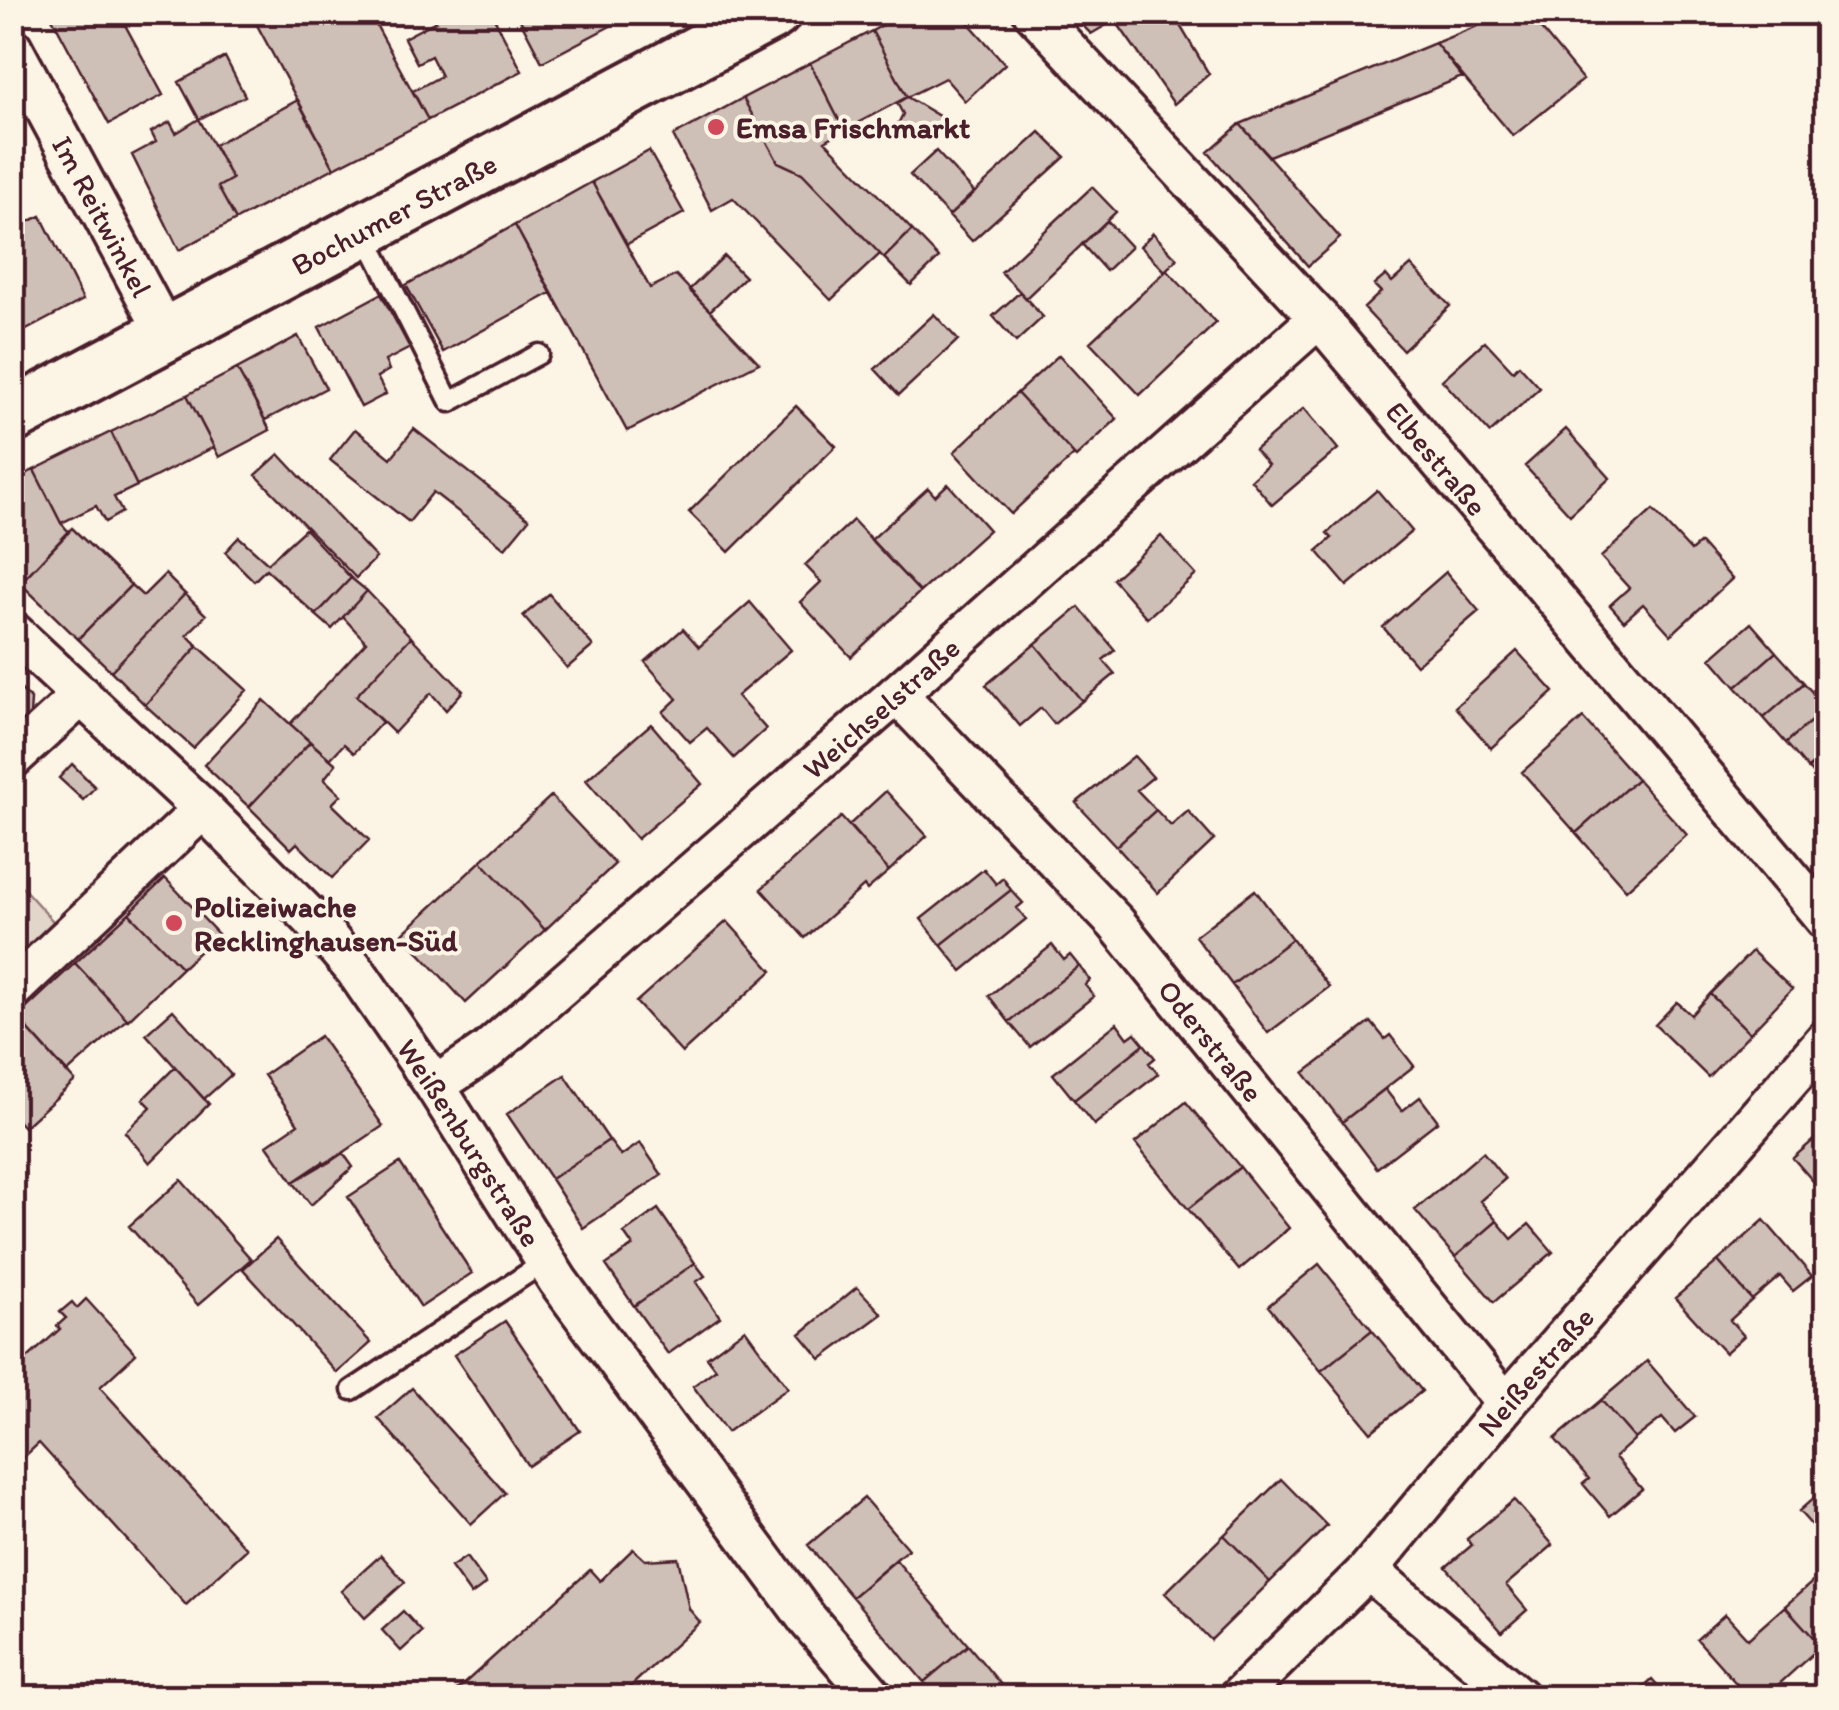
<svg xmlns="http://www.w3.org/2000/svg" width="1839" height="1710" viewBox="0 0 1839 1710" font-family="Itim,sans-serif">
<rect width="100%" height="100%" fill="#fcf5e5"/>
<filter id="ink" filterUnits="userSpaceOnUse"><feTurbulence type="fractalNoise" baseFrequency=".01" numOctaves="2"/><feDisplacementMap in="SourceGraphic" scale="20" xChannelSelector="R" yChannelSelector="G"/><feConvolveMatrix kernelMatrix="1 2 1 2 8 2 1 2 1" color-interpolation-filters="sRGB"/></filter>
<g filter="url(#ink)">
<path fill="#e2d5ca" stroke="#967a7a" stroke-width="2.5" d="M13,877l47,52 -47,43z"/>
<path fill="#cfc0b7" stroke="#4a1f2b" stroke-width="2.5" d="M49,12h69l45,83 -54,29z
M250,12h119l59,108 -94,48z
M491,12l31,59 -94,49 -15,-29 28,-15 -10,-20 -14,7 -13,-25 32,-17 -4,-9z
M516,12h98l4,10 -76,40z
M906,12h53l46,52 -40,37 -20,-23 -38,19 -35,-66z
M1069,12h103l37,62 -35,30 -59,-84 -24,14z
M1512,12h15l56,68 -70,56 -78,-93z
M872,31l35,66 -63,33 -34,-67z
M1435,43l27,34 -193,79 -29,-32z
M225,57l20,39 -46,23 -20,-37z
M810,63l34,67 -19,11 87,89 -28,28 -82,-85 -24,-11 -35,-64z
M907,97l35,21 -14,23 -30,-17 5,-10 -6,-11z
M743,98l35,64 24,11 78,81 -49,46 -98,-102 -21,12 -39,-74z
M298,100l36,68 -98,52 -18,-33 14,-8 -18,-34z
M199,119l33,60 -14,8 18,33 -57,30 -47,-95 24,-13 -5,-10 19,-10 6,11z
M1240,124l100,114 -32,28 -100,-114z
M1040,132l25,25 -93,84 -23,-25z
M649,151l35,62 -57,31 -35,-62z
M936,151l38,41 -25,24 -39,-41z
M12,164l14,26 -14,7z
M592,182l58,106 26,-13 83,88 -132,68 -112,-206z
M1092,187l24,25 -90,86 -25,-26z
M41,216l42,84 -70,37 -1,-108z
M1107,221l24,26 -25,24 -24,-27z
M515,225l36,68 -108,59 -37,-67z
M912,230l27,28 -28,27 -27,-27z
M1153,233l24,26 -12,12 -25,-25z
M724,256l21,21 -35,34 -21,-21z
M1411,265l39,41 -47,44 -39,-42 17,-16 -7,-7 12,-10 6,7z
M1167,270l49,53 -76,72 -50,-53z
M1020,292l23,25 -27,25 -23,-26z
M381,294l29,54 -25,13 4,9 -12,7 9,17 -25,13 -42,-80z
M934,314l24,26 -59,55 -24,-26z
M298,336l28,52 -61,32 -28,-51z
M1485,341l28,30 6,-6 21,23 -50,45 -48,-53z
M1059,355l58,64 -41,38 -59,-64z
M237,369l33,61 -51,27 -32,-62z
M1017,393l57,62 -63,59 -57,-62z
M187,395l27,52 -77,39 -26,-54z
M796,406l40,40 -107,106 -40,-40z
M1304,408l34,41 -66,56 -21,-25 17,-15 -13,-15z
M355,429l36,29 23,-29 115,90 -24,29 -72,-56 -24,30 -79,-62z
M1566,429l44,49 -40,37 -45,-49z
M111,432l26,54 -23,11 8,15 -17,10 -9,-16 -35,17 -27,-53z
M279,454l97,104 -20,20 -100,-103z
M34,470l27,53 8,9 -49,51 -8,-7v-95z
M948,484l41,46 -69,62 -49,-52 57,-52 7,8z
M1377,490l35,41 -65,55 -30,-35 15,-13 -5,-5z
M1653,510l38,41 9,-8 32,36 -61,56 -28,-31 -19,17 -14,-16 19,-17 -28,-31z
M853,520l67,72 -69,65 -51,-55 21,-20 -16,-17z
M72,528l59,57 -53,54 -58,-56z
M305,529l46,49 -35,37 -50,-46 -12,12 -29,-29 14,-15 29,26z
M1161,536l35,39 -49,43 -34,-39z
M1446,572l33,39 -63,54 -33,-38z
M165,574l20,20 -74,77 -33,-32 53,-54 12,11z
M351,578l16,13 -35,38 -16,-14z
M367,591l44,46 -55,59 26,26 -28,31 -10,-9 -14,15 -40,-35 76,-82 -23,-25z
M185,594l21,21 -19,20 11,11 -53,59 -34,-34z
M549,594l44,52 -26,22 -44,-52z
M750,602l41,48 -54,46 29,33 -32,29 -27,-30 -17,14 -27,-30 14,-13 -32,-37 38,-33 16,18z
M1079,607l36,43 -12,10 12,14 -33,27 -47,-57z
M1751,623l25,29 -40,35 -25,-29z
M411,637l52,54 -17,19 -15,-17 -37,40 -38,-37z
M1035,644l47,57 -28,23 -13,-16 -21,18 -34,-41z
M198,646l49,44 -54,58 -48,-43z
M1517,651l37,41 -63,56 -36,-41z
M1776,652l28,31 -40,35 -28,-31z
M12,681l19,18 -1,17 -18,16z
M1804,683l22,25 -40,35 -22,-25z
M264,700l46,42 -61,65 -45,-42z
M1826,708v44l-18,17 -22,-26z
M1583,718l54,61 -61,54 -54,-61z
M651,724l51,60 -65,55 -51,-59z
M310,742l26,22 -12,15 17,16 -9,9 37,36 -37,38 -35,-35 -6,6 -42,-42z
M1826,752v38l-18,-22z
M1134,756l19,21 -16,13 19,20 -40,36 -40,-43z
M72,764l23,23 -12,13 -24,-22z
M1637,779l50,56 -61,55 -50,-57z
M886,791l41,45 -38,35 -40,-46z
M551,796l64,68 -70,66 -64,-69z
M1156,810l15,16 17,-15 26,29 -56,53 -42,-47z
M841,817l48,54 -22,19 -3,-4 -59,52 -44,-49z
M481,861l64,69 -79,73 -64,-69z
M984,869l12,15 7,-6 8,12 -70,55 -20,-26z
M165,878l53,56 -36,34 -53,-55z
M1011,890l12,13 -6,5 9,11 -64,52 -21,-26z
M1255,890l37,49 -60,46 -37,-49z
M129,913l53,55 -54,52 -53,-57z
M727,921l45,50 -90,82 -46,-51z
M1292,939l37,48 -61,46 -36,-48z
M1052,945l12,15 6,-5 9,11 -70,56 -20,-26z
M1752,951l40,38 -42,44 -40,-39z
M75,963l52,56 -60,54 -50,-56z
M1079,966l11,14 -5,5 9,11 -64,51 -21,-25z
M1710,994l40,39 -42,44 -53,-52 22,-23 14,13z
M173,1010l58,65 -27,24 -58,-65z
M17,1017l58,64 -51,46 -12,-13v-93z
M1371,1022l14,17 5,-4 24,31 -72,56 -38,-49z
M1117,1023l11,15 7,-5 9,11 -70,56 -21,-26z
M320,1036l63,90 -58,39 -2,-3 -30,20 -26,-37 31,-21 -34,-49z
M1144,1044l11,14 -6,5 9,11 -64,51 -20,-25z
M175,1067l34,37 -59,59 -25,-31 26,-25 -8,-8z
M565,1075l44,65 -58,39 -44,-65z
M1385,1089l17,22 18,-14 18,24 -61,47 -35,-46z
M1186,1102l54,65 -52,42 -53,-66z
M1826,1129v67l-33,-38z
M609,1140l12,16 19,-13 22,32 -79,53 -32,-49z
M1483,1152l22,27 -25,22 17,20 -42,36 -40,-47z
M343,1153l10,14 -42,38 -18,-23z
M400,1163l72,110 -51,34 -73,-110z
M1240,1167l49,61 -50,42 -51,-61z
M181,1180l70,79 -53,46 -69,-79z
M658,1209l37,54 -61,43 -28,-41 27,-19 -9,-13z
M1764,1220l48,56 -19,15 -13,-15 -28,24 -34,-39z
M1497,1221l15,18 17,-15 24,28 -59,50 -39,-45z
M276,1239l95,104 -34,30 -94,-104z
M1826,1255v21l-10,-12z
M1718,1261l34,39 -22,20 14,16 -19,17 -50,-55z
M695,1263l10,13 -9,6 24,35 -52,37 -34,-48z
M1319,1264l53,66 -51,41 -53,-65z
M857,1287l25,27 -61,45 -21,-25z
M86,1299l50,55 -36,33 147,162 -61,56 -147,-162 -27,25v-96l48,-43 -3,-3 9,-8 -6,-6 12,-10 5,6z
M505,1321l75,110 -52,35 -74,-111z
M745,1329l43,59 -61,44 -34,-46 23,-17 -9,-12z
M1372,1330l50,61 -51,41 -50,-61z
M1647,1361l48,56 -20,16 -13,-15 -27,21 -34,-39z
M412,1388l93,105 -34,31 -93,-106z
M1601,1400l34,39 -20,18 27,32 -32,27 -27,-32 6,-5 -34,-40z
M1281,1479l46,47 -57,56 -46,-47z
M1826,1487v46l-4,4 -23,-26z
M864,1498l44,51 -56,48 -44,-52z
M1514,1500l39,45 -47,40 21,25 -25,22 -56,-65 26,-22 -5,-6z
M1224,1535l46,47 -59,58 -46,-47z
M633,1549l12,11 33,-2 11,51 11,13 -82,76h-170l142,-128 10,11z
M381,1555l24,27 -40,36 -24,-27z
M466,1557l20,27 -15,11 -20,-28z
M896,1560l72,85 -44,37 -72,-85z
M1826,1570v71l-5,5 -36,-40z
M1785,1606l36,40 -55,50 -5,-5 -12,7 -52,-59 28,-25 23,25z
M403,1611l19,21 -21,19 -19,-21z
M968,1645l44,53h-75l-13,-16z
M1652,1679l17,19h-38z
M1684,1688l9,10h-20z"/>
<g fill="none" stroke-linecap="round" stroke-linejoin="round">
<defs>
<path id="lane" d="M365,234l85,168 89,-48
M352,1390l194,-129"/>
<g id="street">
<path id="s1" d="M1033,12l286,306 507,602"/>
<path id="s2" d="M12,47l154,287"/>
<path id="s3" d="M12,631l191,178 109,110 43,51 80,116 123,195 250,339 67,78"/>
<path id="s4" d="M897,694l219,229 390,481"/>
<path d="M12,759l70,-64"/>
<path d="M12,990l191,-181"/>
<path id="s5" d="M435,1086l52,-35 410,-357 422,-376"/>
<path d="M1368,1570l152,128"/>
<path id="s6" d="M1238,1698l130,-128 138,-166 320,-365"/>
</g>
<g id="secondary">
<path id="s7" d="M12,416l762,-404"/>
</g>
</defs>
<use href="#lane" stroke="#4a1f2b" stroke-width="25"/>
<use href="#street" stroke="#4a1f2b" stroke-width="45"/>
<use href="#secondary" stroke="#4a1f2b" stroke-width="60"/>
<use href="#lane" stroke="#fcf5e5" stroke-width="18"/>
<use href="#street" stroke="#fcf5e5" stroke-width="38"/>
<use href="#secondary" stroke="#fcf5e5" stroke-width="52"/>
</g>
</g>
<g fill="#d1495b" stroke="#fcf5e5" stroke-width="4">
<circle cx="716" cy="127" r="10"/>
<circle cx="174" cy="923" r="10"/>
</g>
<g text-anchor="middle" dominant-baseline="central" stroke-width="8" stroke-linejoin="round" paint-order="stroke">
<g font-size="30" font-weight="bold" fill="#4a1f2b" stroke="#fcf5e5" text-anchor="start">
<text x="736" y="127">Emsa Frischmarkt</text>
<text x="194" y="906">Polizeiwache<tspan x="194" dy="34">Recklinghausen-Süd</tspan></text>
</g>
<g font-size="30" fill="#4a1f2b" stroke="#fcf5e5">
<text stroke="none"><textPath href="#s7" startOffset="432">Bochumer Straße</textPath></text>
<text stroke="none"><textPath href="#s2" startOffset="192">Im Reitwinkel</textPath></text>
<text stroke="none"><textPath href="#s1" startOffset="602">Elbestraße</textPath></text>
<text stroke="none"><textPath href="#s5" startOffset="585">Weichselstraße</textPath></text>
<text stroke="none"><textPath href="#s4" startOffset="468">Oderstraße</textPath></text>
<text stroke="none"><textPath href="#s3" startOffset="690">Weißenburgstraße</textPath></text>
<text stroke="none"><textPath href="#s6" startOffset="442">Neißestraße</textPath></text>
</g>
</g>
<rect width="1839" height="1710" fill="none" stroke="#fcf5e5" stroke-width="50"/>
<rect x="25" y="25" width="1789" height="1660" fill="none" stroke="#4a1f2b" stroke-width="4" filter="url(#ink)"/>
</svg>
